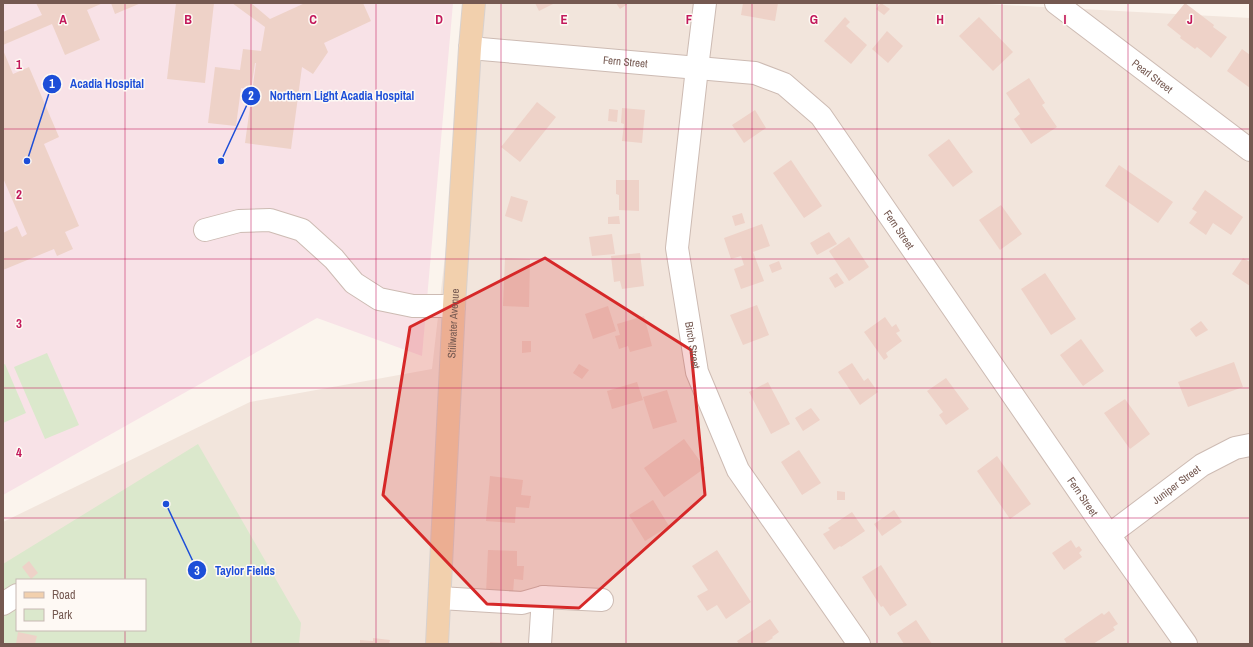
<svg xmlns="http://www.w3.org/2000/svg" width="1253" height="647" viewBox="0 0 1253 647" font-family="'Archivo Narrow',sans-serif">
<rect width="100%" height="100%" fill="#fbf4ed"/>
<path fill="#f2e5dc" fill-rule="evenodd" d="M474,3h494l282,15v626h-1247v-122l247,-120 182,-33zM17,580h128v50h-128z"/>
<path fill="#f8e2e7" d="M3,3h450l-31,353 -105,-38 -314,177z"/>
<path fill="#dbe8cc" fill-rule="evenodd" d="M47,353l32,72 -34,14 -31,-72z
M5,364l21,49 -23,10v-58z
M198,444l103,179 -2,21h-296v-80zM17,580h128v50h-128z"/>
<path fill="#eed2c8" d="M36,3h67l-16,7 13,30 -35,15 -13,-31 -49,21v-13l39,-17z
M111,3h30l-26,11z
M176,3h38l-9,80 -38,-4z
M232,3h19l19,16 35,-16h58l8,18 -47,22 4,9 -15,22 -11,-7 -11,82 -46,-6 11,-80h-1l-4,27 -10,-2 -5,38 -28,-3 7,-56 25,3 3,-21 18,2 4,-24z
M535,3h20l-16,8z
M616,3h13l-9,6z
M743,3h35l-3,18 -34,-6z
M881,3l9,6 -6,6 -8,-6z
M1185,3l29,22 -1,2 14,10 -16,21 -14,-11 -2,2 -15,-11 1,-2 -14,-11z
M845,17l5,5 -4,4 21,19 -16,19 -27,-23z
M979,17l34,35 -20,19 -34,-35z
M887,31l16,15 -15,17 -16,-14z
M1242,49l8,6v33l-23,-17z
M3,50l10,24 16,-7 30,70 -15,7 35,82 -14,6 8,17 -16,7 -3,-7 -51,21v-37l14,-7 5,11 5,-3 -24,-56z
M1029,78l16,25 -3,2 15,22 -26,17 -17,-25 6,-5 -14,-21z
M537,102l19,15 -36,45 -19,-15z
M622,108l23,2 -3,33 -20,-2 2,-17 -3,-1z
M609,109l9,1 -1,12 -9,-1z
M755,110l11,18 -22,15 -12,-18z
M949,139l24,33 -20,15 -25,-32z
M791,160l31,46 -18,12 -31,-45z
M1119,165l54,37 -15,21 -53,-37z
M616,180h23v31l-20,-1v-15l-3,-1z
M1205,190l38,27 -12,18 -18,-12 -7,12 -17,-12 8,-11 -5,-3z
M511,196l17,5 -6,21 -17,-6z
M1001,205l21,29 -22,16 -21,-30z
M742,213l3,10 -10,3 -3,-10z
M619,216l1,8h-12v-7z
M762,224l8,22 -17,6 11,29 -23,8 -7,-20 10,-4 -3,-9 -10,3 -7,-21z
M829,232l8,12 -20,11 -7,-12z
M612,234l3,20 -23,2 -3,-19z
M849,237l20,30 -20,14 -20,-30z
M640,253l4,33 -22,3 -2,-8 -6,1 -3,-26z
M505,258l25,1 -1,48 -26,-1z
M1243,258l7,4v24l-18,-12z
M779,261l3,8 -10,4 -3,-8z
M837,273l7,10 -9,5 -6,-10z
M1045,273l31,46 -25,16 -30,-46z
M757,305l12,30 -26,10 -13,-30z
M608,306l8,25 -23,8 -8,-25z
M644,316l8,30 -22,6 -2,-6 -9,3 -4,-13 5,-1 -3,-11z
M885,317l7,10 4,-3 4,7 -4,2 6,8 -16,12 2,4 -4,3 -20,-28z
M1201,321l7,9 -12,7 -6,-8z
M1081,339l23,32 -21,15 -23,-31z
M522,341h9v11l-9,1z
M1234,362l9,25 -55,20 -10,-25z
M852,363l12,18 4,-3 10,14 -18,13 -22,-33z
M579,364l10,6 -7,9 -9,-6z
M946,378l23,31 -23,16 -7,-10 4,-3 -16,-21z
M637,382l6,18 -31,9 -5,-18z
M768,382l22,42 -19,10 -22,-42z
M667,390l10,32 -24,7 -10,-32z
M1125,399l25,35 -20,15 -26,-36z
M811,408l9,12 -17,11 -8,-13z
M684,439l21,29 -41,29 -20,-29z
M799,450l22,33 -19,12 -21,-33z
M997,456l34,48 -21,15 -33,-48z
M490,476l33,4 -2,15 10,1 -2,12 -13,-1 -1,16 -29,-2z
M837,491l8,1v8h-8z
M653,500l16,26 -24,15 -16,-26z
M894,510l8,12 -20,14 -8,-12z
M852,512l13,19 -24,16 -1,-1 -6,4 -11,-16 7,-4 -2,-2z
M1071,540l5,8 3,-2 3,4 -3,3 3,4 -18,13 -12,-17z
M488,550l29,1v15h7l-1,14 -9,-1 -1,15 -27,-1z
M717,550l34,52 -25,17 -9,-14 -10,6 -10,-15 11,-6 -16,-24z
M29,561l9,12 -7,6 -9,-12z
M881,565l26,40 -17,11 -7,-10 -2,1 -19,-30z
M1109,611l9,13 -5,3 2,3 -22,14h-26l-3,-5 38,-26 2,2z
M770,619l9,13 -7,5 1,1 -10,6h-24l-2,-3z
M916,620l16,24h-28l-7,-11z
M18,632l19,4 -2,8h-19z
M373,638l17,2 -1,4h-29v-4l13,1z
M490,642l17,1v1h-17z"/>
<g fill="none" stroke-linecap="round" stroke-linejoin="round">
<defs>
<g id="minor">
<path id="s1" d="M705,3l-8,65 -20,180 20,124 41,98 121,174"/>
<path id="s2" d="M1056,3l194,147"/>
<path id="s3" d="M470,48l285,25 29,11 37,32 288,419 77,109"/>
<path d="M205,230l34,-9 31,-1 32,10 32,29 20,24 25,16 34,7h41"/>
<path id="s4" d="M1109,535l93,-70 33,-17 15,-3"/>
<path d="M440,598l82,5 21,-6 59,3"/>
<path d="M3,604l14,-9"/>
<path d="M540,644l3,-47"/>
</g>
<g id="major">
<path id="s5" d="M437,644l17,-338 16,-258 4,-45"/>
</g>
</defs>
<use href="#minor" stroke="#cdbbb3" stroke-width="24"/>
<use href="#major" stroke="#d8d1ce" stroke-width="24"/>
<use href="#minor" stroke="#fff" stroke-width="22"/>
<use href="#major" stroke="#f2d0ad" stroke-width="22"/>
</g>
<path fill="#d62828" fill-opacity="0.2" stroke="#d62828" stroke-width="3" stroke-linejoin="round" d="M545,258l146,92 14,145 -126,113 -92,-4 -104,-109 27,-168z"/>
<path fill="none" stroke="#c2185b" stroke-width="1" stroke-opacity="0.55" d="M125,3v577M251,3v641M376,3v641M501,3v641M626,3v641M752,3v641M877,3v641M1002,3v641M1128,3v641M3,129h1247M3,259h1247M3,388h1247M3,518h1247M125,630v14"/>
<g text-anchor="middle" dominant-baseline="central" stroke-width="3" stroke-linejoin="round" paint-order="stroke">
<g font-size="11" fill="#755951" stroke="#fef9f4">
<text stroke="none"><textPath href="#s3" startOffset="156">Fern Street</textPath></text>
<text stroke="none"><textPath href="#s2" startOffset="121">Pearl Street</textPath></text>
<text stroke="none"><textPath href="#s3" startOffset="504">Fern Street</textPath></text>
<text stroke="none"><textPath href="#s5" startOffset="321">Stillwater Avenue</textPath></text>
<text stroke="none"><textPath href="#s1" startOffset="345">Birch Street</textPath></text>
<text stroke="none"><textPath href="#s4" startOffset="84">Juniper Street</textPath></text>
<text stroke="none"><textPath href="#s3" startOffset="828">Fern Street</textPath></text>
</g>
</g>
<g font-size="13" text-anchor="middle" font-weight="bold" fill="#c2185b" stroke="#fef9f4" stroke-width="3" stroke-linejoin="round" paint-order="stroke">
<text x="63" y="24">A</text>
<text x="188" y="24">B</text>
<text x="313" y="24">C</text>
<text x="439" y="24">D</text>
<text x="564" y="24">E</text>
<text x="689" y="24">F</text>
<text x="814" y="24">G</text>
<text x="940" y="24">H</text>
<text x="1065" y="24">I</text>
<text x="1190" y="24">J</text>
<text x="19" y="69">1</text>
<text x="19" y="199">2</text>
<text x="19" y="328">3</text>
<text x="19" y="457">4</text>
</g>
<path fill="none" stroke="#1d4ed8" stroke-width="1.5" d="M27 161L52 84M221 161L251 96M166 504L197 570"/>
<g fill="#1d4ed8" stroke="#fef9f4" stroke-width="1.5">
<circle cx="27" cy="161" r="4"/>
<circle cx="221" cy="161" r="4"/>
<circle cx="166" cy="504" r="4"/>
<circle cx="52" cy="84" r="10"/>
<circle cx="251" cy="96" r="10"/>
<circle cx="197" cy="570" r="10"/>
</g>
<g font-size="12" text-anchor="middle" font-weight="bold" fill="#fff">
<text x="52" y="88">1</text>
<text x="251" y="100">2</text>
<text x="197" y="575">3</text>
</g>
<g font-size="12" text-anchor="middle" font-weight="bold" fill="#1d4ed8" stroke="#fef9f4" stroke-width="3" stroke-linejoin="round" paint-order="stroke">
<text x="107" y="88">Acadia Hospital</text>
<text x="342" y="100">Northern Light Acadia Hospital</text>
<text x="245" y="575">Taylor Fields</text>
</g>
<rect width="1253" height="647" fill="none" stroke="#755951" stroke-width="8"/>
<rect x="16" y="579" width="130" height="52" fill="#fef9f4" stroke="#c7b9b3"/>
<rect x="24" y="592" width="20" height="6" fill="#f2d0ad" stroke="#c7b9b3"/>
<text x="52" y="599" font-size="12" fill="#755951">Road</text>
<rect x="24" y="609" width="20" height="12" fill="#dbe8cc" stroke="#c7b9b3"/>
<text x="52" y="619" font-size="12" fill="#755951">Park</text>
</svg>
